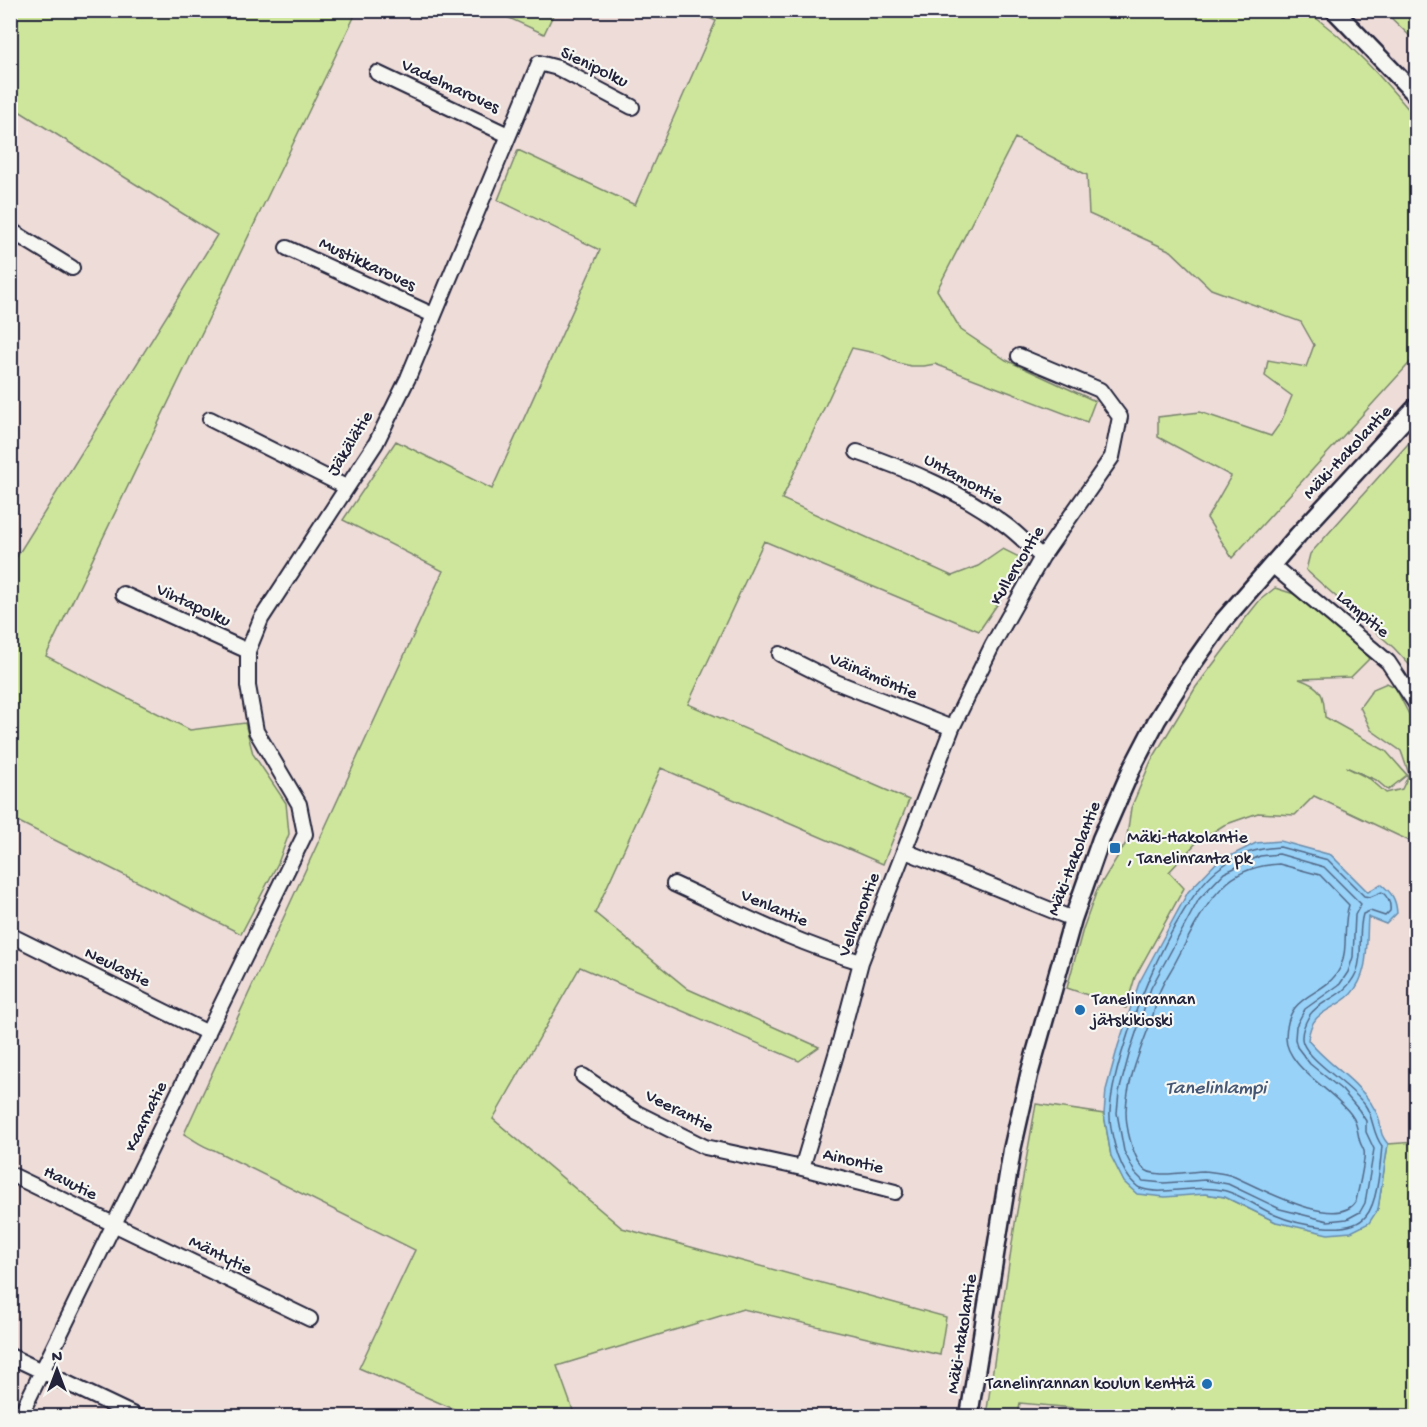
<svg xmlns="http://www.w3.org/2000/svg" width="1427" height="1427" viewBox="0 0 1427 1427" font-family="'Gochi Hand',sans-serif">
<rect width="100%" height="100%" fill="#eedcd8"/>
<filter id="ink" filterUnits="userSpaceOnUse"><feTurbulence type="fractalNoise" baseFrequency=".0167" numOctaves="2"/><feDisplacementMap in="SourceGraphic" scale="12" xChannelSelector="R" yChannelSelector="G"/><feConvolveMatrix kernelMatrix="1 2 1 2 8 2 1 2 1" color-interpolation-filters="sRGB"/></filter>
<g filter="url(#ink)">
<path fill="#cee69c" stroke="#78846c" stroke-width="1.5" d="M11,10l346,1 -311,645 144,74 55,-7 8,31 33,49 3,31 -11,29 -37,71 -230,-116v-252l206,-331 -206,-129z
M494,11h61l-11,23z
M694,11h612c43,29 77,68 110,107v238l-184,202 -25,-40 24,-42 -73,-39v-20l42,-5 71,24 10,-14 11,-26 -27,-20 3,-16 38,7 8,-22 -13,-23 -90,-33 -40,-38 -82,-37 -2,-39 -72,-37 -78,152 24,40 45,30 89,41 -8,21 -152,-58 -11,2h-13l-13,-3 -18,-9 -28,-6 -70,151 170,77 26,-10 25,-17 24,12 -48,70 -215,-90 -76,163 221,96 -26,64 -222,-96 -66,145 93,76 131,58 -20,14 -219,-94 -87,152 129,109 324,89 -6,38 -197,-46 -186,57 18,50h-105l-111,-48 56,-118 -201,-100c-12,-3 -19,-10 -30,-16l259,-563 -100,-51 53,-79 96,48 108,-239 -102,-50 20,-50 117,55 81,-184z
M1384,11h32v31z
M1416,435v237l-22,-24 -88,-78 4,-16z
M1275,588l19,6 42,32 34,32 -19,19 -52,2c23,8 25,15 26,38l61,34 21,24 -19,15 -12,-10 -30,-13 24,12 16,14 16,-4 7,-15 -8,-23 -30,-21 -11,-23 13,-18 14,-6 8,4 21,41v116l-102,-48 -19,19 -37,-2 -34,12 -27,17 -28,30 15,16 -49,89 -9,31 -59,-20 16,-59 14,-39 29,-47 5,-35 20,-47 45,-74 36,-48 8,-14 20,-25z
M1036,1104l68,10 7,42 74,38h20l20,3 51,25 102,-13 10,-65 28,-2v274h-321v-6l-75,-7 -2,13h-32l30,-199z"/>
<path fill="#98d2f8" stroke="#698cac" stroke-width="1.5" d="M1280,841l51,14 37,37 13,-8c11,9 15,15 16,29l-11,11 -18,-7c-2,26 2,56 -17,77 -18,18 -40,15 -43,46 18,23 46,38 63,63 2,4 7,11 8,16 3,12 0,14 9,25l-10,65 -9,14 -18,9 -23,2 -52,-12 -51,-25 -20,-3 -40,3 -28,-3 -13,-12 -13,-26 -7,-42 2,-24 12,-44 21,-63 22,-41 27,-50 28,-29 40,-20z"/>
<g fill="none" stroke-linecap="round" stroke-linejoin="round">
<path stroke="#516887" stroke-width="1.5" d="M1280,847l48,13 36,36 6,1 12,-5c6,5 9,11 8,19l-5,5 -15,-5 -7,3c-6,20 1,40 -7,59 -12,26 -36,26 -47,43 -4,7 -9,19 -6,27 8,20 47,41 62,62 9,13 7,28 17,41 -2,19 -4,56 -16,70 -17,21 -70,8 -91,-1 -16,-7 -32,-19 -49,-24 -27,-8 -64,6 -86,-3 -3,-1 -7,-6 -10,-9 -12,-15 -21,-49 -20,-68 3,-58 63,-211 111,-244 17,-13 37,-19 59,-20z
M1279,854l45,13 37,37 -6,11 -2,42 -5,15 -8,12 -35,25 -9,17 -1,13 2,8 13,17 32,26 17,20 7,11v11l8,17 -9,54 -5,9 -13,7 -19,2 -48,-12 -52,-25 -23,-4 -41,3 -21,-2 -8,-8 -11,-22 -7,-38 2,-21 11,-41 21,-63 48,-89 25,-26 36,-17z
M1279,864l41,11 29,30c-7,20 0,44 -9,63 -15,30 -53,23 -54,69 -1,30 51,55 66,79 6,8 5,17 8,26 1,3 3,6 4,9 2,8 -6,40 -8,50 -18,31 -98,-14 -121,-24 -9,-4 -22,-5 -31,-6 -15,0 -53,9 -62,-4 -10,-14 -16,-38 -16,-56 1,-30 14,-60 24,-87 4,-10 6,-21 9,-31 4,-11 12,-22 17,-32 15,-28 28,-58 52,-79 14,-12 33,-17 51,-18z"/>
<defs>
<path id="minor" d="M377,73l131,62
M10,230l62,38
M287,248l146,67
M210,419l136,68
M857,452c53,18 105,40 150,74 12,9 23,21 35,31
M1272,565l116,97 28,42
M123,594l125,57
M780,654l56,28 116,46
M905,851l168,68
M674,884c61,28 122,59 187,78
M10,935l198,98
M583,1076l54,37 68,34 97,21 93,24
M802,1168l38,-127 21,-79 91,-234 40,-82 50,-89 70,-100 8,-40 -20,-27 -81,-34
M10,1174l300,145
M10,1356l126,60
M20,1416l285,-582 -6,-30 -43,-73 -8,-45v-35l13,-32 115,-176 32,-65 131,-315 19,5 74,39"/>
<path id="tertiary" d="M1334,10l82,85
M969,1416l43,-266 17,-75 44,-156 28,-80 31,-71 25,-48 32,-51 34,-48 75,-86 118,-128"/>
</defs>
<use href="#minor" stroke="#22223b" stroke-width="18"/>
<use href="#tertiary" stroke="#22223b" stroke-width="21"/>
<use href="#minor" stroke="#f6f6f2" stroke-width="14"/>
<use href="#tertiary" stroke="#f6f6f2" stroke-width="16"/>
</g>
</g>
<g fill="#1f6fb2" stroke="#f6f6f2" stroke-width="2">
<rect x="1109" y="842" width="12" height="12" rx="3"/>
<circle cx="1080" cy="1010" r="6"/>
<circle cx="1207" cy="1384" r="6"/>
</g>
<g text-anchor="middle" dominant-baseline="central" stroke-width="4.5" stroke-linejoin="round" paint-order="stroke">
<g font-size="18" fill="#22223b" stroke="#f6f6f2">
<text transform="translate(594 68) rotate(26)">Sienipolku</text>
<text transform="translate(450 87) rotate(25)">Vadelmaroves</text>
<text transform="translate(367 265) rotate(25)">Mustikkaroves</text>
<text transform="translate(351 444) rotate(-59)">Jäkälätie</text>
<text transform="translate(1348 453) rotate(-47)">Mäki-Hakolantie</text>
<text transform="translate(963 480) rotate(29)">Untamontie</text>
<text transform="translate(1018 566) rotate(-59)">Kullervontie</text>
<text transform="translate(193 606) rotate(25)">Vihtapolku</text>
<text transform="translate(1362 615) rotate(40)">Lampitie</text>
<text transform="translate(873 677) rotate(23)">Väinämöntie</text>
<text transform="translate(1075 859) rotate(-69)">Mäki-Hakolantie</text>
<text transform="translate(774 909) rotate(23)">Venlantie</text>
<text transform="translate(860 915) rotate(-69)">Vellamontie</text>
<text transform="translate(117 968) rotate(26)">Neulastie</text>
<text transform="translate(679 1112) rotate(27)">Veerantie</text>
<text transform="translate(147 1117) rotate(-64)">Kaarnatie</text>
<text transform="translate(853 1162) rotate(14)">Ainontie</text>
<text transform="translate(70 1184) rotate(26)">Havutie</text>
<text transform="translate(220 1256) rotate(26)">Mäntytie</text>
<text transform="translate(963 1334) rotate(-81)">Mäki-Hakolantie</text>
</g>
<g font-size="18" fill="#22223b" stroke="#f6f6f2" text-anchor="start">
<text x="1127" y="838">Mäki-Hakolantie<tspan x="1127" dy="21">, Tanelinranta pk</tspan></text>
<text x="1092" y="1000">Tanelinrannan<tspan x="1092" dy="21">jätskikioski</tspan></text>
<text x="1195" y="1384" text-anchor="end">Tanelinrannan koulun kenttä</text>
</g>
<g font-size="20" font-style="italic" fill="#455774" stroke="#f6f6f2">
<text x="1216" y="1089">Tanelinlampi</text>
</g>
</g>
<rect width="1427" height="1427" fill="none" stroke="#f6f6f2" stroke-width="36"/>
<rect x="18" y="18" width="1391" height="1391" fill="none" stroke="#22223b" stroke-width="2" filter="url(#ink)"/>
<g transform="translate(57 1370)" stroke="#f6f6f2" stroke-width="4.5" paint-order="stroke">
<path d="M0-4.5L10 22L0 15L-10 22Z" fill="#22223b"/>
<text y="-9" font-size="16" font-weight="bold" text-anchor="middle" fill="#22223b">N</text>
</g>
</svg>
